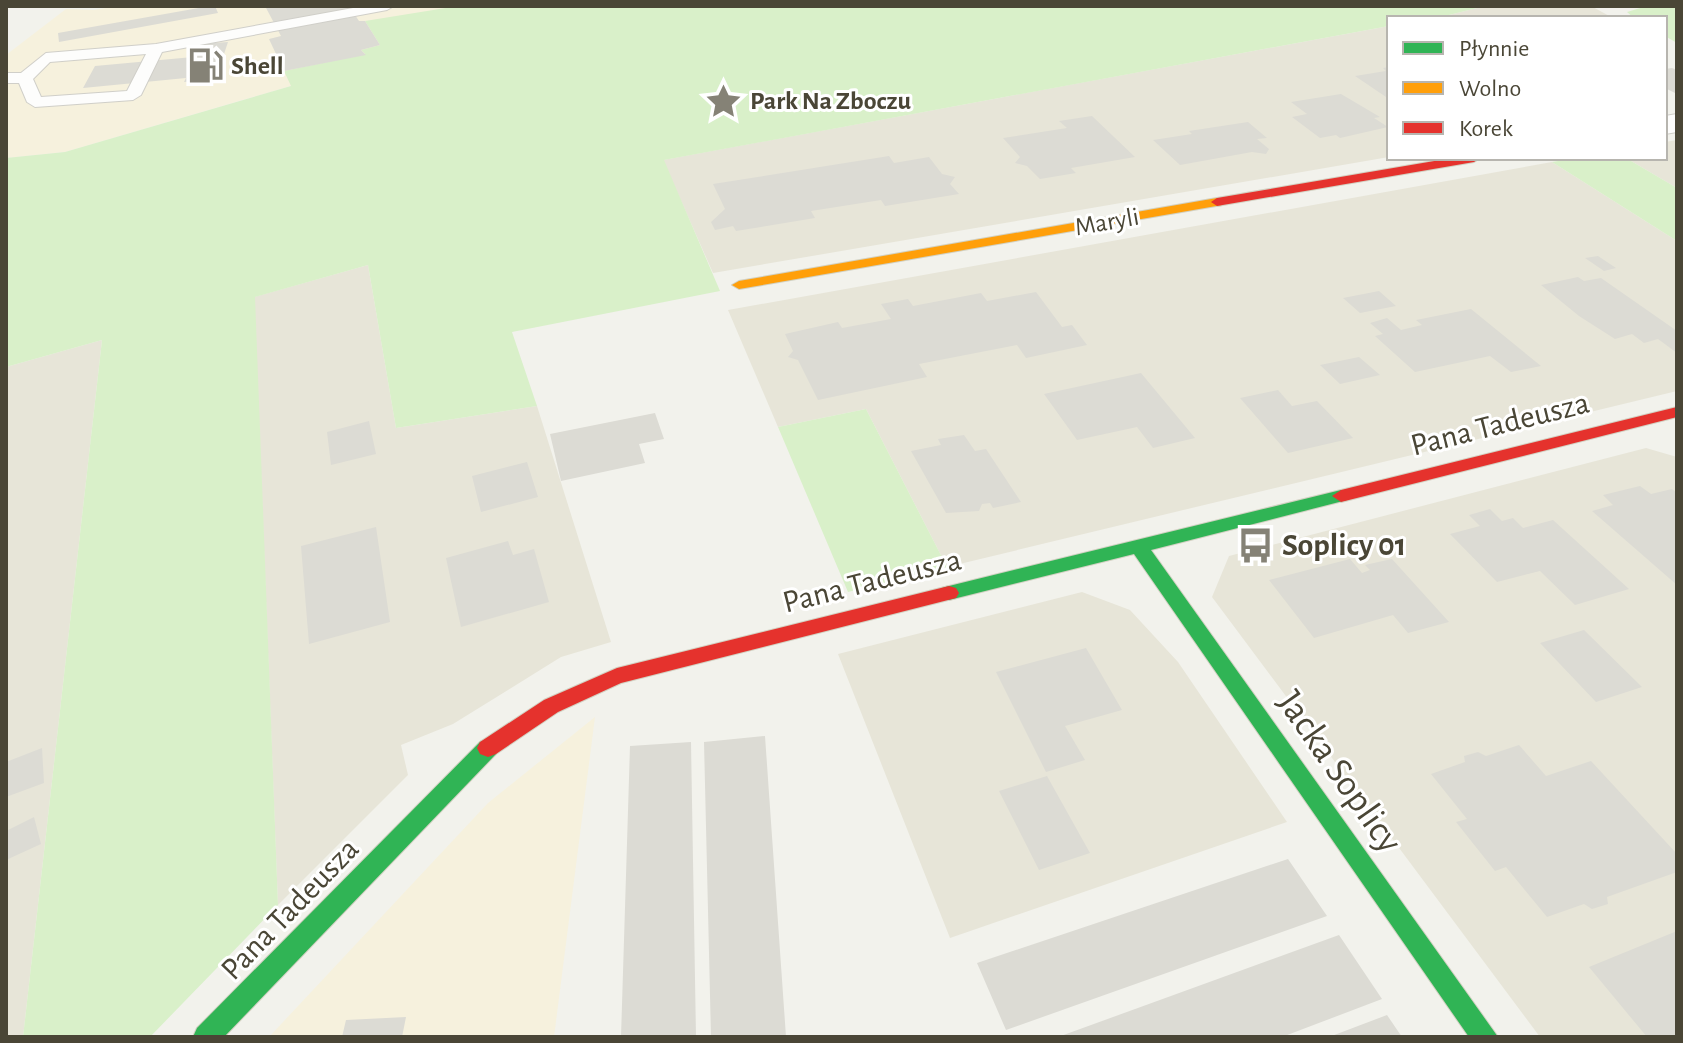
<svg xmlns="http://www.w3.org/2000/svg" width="1683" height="1043" viewBox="0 0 1683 1043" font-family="'Alegreya Sans',sans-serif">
<rect width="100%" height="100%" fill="#f2f2ec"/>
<path fill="#e7e5d8" d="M1485,6h106l22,12h-176z
M1389,26v131l-676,116 -50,-113z
M1677,140v48l-51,-30h39v-16z
M1552,162l125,79v150l-730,176 -81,-158 -88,18 -50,-117z
M368,265l28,163 141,-22 74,236 -50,15 -108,67 -52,21 7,30 -130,130 -24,-608z
M102,340l-79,697h-17v-670z
M1646,448l31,9v580h-137l-328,-440 17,-41z
M1082,592l48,18 48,52 109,160 -337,116 -112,-284z"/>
<path fill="#f6f1dd" d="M117,6h341l-16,4 19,26 -396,116 -59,6v-103l60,-46 28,1z
M595,717l-41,320h-285l219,-234z"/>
<path fill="#d9f0c9" d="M458,6h1027l-48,12h-48v8l-725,134 56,131 -208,41 25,74 -141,22 -28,-163 -113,32 23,608 -128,132h-127l79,-697 -96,27v-209l59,-6 226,-66 -7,-15 81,-17 -4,-4 19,-5 -15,-24z
M1647,6h30v37l-12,-7v-18h-31l-7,-6z
M1576,158h50l51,30v53l-125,-79z
M866,409l81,158 -99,25 -70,-165z"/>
<path fill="#dcdbd4" d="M210,6h5l3,7 -159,29 -1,-9z
M265,6h84l10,15h6l15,24 -19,5 5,5 -82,16 -15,-32 12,-3z
M228,42l-11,33 -10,1 -1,4 -22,2 2,-4 -103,10 12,-22 98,-9 5,-13z
M1389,67v32l-34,-23 31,-5 -3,-3z
M1672,68l5,2v24l-12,-6v-19z
M1341,94l39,23 -6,1 14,9 -48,11 -4,-3 -16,3 -28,-21 15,-3 -16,-12z
M1092,116l43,41 -64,11 5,5 -36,6 -13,-13 -12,-3 5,-6 -17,-19 64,-10 -8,-7z
M1248,122l19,16 -10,1 12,10 -3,5 -14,-2 -72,13 -27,-25 39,-6 -3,-3z
M889,156l5,7 35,-6 13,17 13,3 -5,7 9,10 -74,12 -4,-6 -70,11 4,7 -79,13 -3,-5 -18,4 -4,-8 14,-13 -12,-25z
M1598,256l18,12 -12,3 -19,-13z
M1578,277l6,4 17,-3 76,53v22l-19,-14 -14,4 -12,-9 -17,5 -36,-23 -38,-31z
M1379,291l17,15 -36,7 -17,-15z
M1036,292l26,35 10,-2 15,20 -61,13 -9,-13 -98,19 8,13 -109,23 -20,-40 -10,-3 5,-6 -8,-17 53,-12 4,6 49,-9 -10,-15 27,-5 5,7 68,-13 6,8z
M1471,309l70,57 -30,6 -21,-16 -75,16 -40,-36 8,-2 -13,-11 17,-5 14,12 21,-5 -6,-5z
M1359,357l21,18 -40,9 -20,-19z
M1141,373l54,65 -42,10 -16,-21 -60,13 -33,-46z
M1278,390l14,16 25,-5 36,37 -65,15 -48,-55z
M655,413l9,26 -25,5 6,19 -84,18 -11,-47z
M369,421l7,33 -45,11 -4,-33z
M964,435l11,16 11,-2 35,53 -28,6 -3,-5 -8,1 -3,7 -33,2 -35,-62 30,-6 -3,-6z
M527,462l11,35 -57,15 -9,-36z
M1640,486l11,8 21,-5 5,4v92l-85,-74 21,-6 -10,-10z
M1490,509l12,12 11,-3 10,10 30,-8 76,69 -54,16 -35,-34 -43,11 -47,-48 30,-8 -11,-11z
M376,527l14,95 -81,22 -8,-98z
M508,541l5,14 21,-6 15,53 -88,25 -15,-69z
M1350,559l12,14 8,-3 -5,-5 27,-6 57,63 -41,11 -15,-18 -79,23 -45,-58z
M1584,630l58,57 -46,15 -56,-59z
M1086,648l36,62 -57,16 20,34 -39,12 -50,-100z
M765,736l21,301h-75l-7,-295z
M691,742l5,295h-75l9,-291z
M1519,745l27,31 45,-15 86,93v18l-70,25 1,7 -16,5 -8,-5 -37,13 -41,-50 -11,4 -39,-49 11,-3 -36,-45 34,-12 -1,-6 14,-4 8,4z
M42,748l2,35 -38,14v-35z
M1047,776l43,77 -51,17 -40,-79z
M34,817l7,27 -35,16v-29z
M1288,859l39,57 -321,114 -29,-67z
M1677,931v106h-30l-58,-70z
M1339,935l43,64 -100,38h-224z
M1387,1015l15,22h-73z
M406,1017l-4,20h-60l4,-17z"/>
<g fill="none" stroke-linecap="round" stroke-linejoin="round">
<defs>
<path id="lane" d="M364,6h30l-7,4 -225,42 -21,43 -8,5 -98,7 -8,-5 -8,-19h-13v-10h15l25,-20 110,-9zM146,54l-19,37 -86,6 -8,-18 17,-17z"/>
<path id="street" d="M1677,114v18l-12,2v-18z"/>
<path id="fast" d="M1341,490l9,6 -3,4 -196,50 347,487h-29l-335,-483 -185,46 -7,-2 -3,-5 3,-5 7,-2z
M488,739l8,3 3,6 -3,6 -272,283h-31l4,-9 283,-286z"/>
<path id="slow" d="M1217,198l5,1v6l-483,84 -7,-4 7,-4z"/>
<path id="jam" d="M1452,158h28l-6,4 -257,44 -6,-4 6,-4z
M1677,407v10l-336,85 -9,-6 9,-6z
M949,586l7,2 3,5 -3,5 -335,85 -63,29 -62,42 -8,3 -8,-3 -3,-6 3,-6 64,-42 73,-32z"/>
</defs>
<use href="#lane" stroke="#d0cfc9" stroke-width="2"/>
<use href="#street" stroke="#d0cfc9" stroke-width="2"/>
<use href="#fast" stroke="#d2d1c2" stroke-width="2"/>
<use href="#slow" stroke="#d2d1c2" stroke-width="2"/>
<use href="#jam" stroke="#d2d1c2" stroke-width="2"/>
<use href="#lane" fill="#fdfdfc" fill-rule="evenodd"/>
<use href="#street" fill="#fdfdfc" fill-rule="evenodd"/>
<use href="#fast" fill="#30b455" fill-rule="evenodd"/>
<use href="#slow" fill="#ff9f0a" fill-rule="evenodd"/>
<use href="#jam" fill="#e5322d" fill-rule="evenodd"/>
</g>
<defs>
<symbol id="fuel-bare" viewBox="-9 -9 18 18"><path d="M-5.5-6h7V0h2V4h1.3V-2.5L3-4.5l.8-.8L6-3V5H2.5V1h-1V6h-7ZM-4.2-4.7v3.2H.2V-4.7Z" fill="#858276" stroke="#fff" stroke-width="2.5" paint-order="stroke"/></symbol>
<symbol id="sight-bare" viewBox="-9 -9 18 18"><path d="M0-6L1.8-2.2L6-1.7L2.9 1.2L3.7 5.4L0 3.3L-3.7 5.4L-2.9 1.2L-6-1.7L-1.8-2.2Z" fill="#858276" stroke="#fff" stroke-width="2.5" paint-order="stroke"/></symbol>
<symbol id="bus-bare" viewBox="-9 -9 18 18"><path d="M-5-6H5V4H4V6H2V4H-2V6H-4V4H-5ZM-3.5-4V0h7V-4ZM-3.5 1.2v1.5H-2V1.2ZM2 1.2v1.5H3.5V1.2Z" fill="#858276" stroke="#fff" stroke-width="2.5" paint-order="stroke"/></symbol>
</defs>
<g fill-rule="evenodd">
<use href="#fuel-bare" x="180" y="40" width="51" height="51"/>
<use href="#sight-bare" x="698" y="76" width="51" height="51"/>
<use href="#bus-bare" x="1230" y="520" width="51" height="51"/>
</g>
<g text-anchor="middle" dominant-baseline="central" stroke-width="6" stroke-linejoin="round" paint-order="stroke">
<g font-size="26" font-weight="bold" fill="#4a4636" stroke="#fff" text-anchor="start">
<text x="231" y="66">Shell</text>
<text x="750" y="101">Park Na Zboczu</text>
</g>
<g font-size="26" fill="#4a4636" stroke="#fff">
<text transform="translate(1107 222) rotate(-10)">Maryli</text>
</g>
<g font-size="32" fill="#4a4636" stroke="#fff">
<text transform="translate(1500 424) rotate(-14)">Pana Tadeusza</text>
<text transform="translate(872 581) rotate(-14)">Pana Tadeusza</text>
<text transform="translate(290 909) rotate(-46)">Pana Tadeusza</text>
</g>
<g font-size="32" font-weight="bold" fill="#4a4636" stroke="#fff" text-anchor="start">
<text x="1282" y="545">Soplicy 01</text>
</g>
<g font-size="38" fill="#4a4636" stroke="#fff">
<text transform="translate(1339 772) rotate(55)">Jacka Soplicy</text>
</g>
</g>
<rect width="1683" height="1043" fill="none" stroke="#4a4636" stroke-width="16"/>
<rect x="1387" y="16" width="280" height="144" fill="#ffffff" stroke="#b7b5af" stroke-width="2"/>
<rect x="1403" y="42" width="40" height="12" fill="#30b455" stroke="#b7b5af" stroke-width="2"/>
<text x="1459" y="56" font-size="24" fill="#4a4636">Płynnie</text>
<rect x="1403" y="82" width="40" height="12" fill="#ff9f0a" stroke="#b7b5af" stroke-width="2"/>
<text x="1459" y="96" font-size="24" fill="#4a4636">Wolno</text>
<rect x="1403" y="122" width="40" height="12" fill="#e5322d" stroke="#b7b5af" stroke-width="2"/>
<text x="1459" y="136" font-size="24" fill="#4a4636">Korek</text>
</svg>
